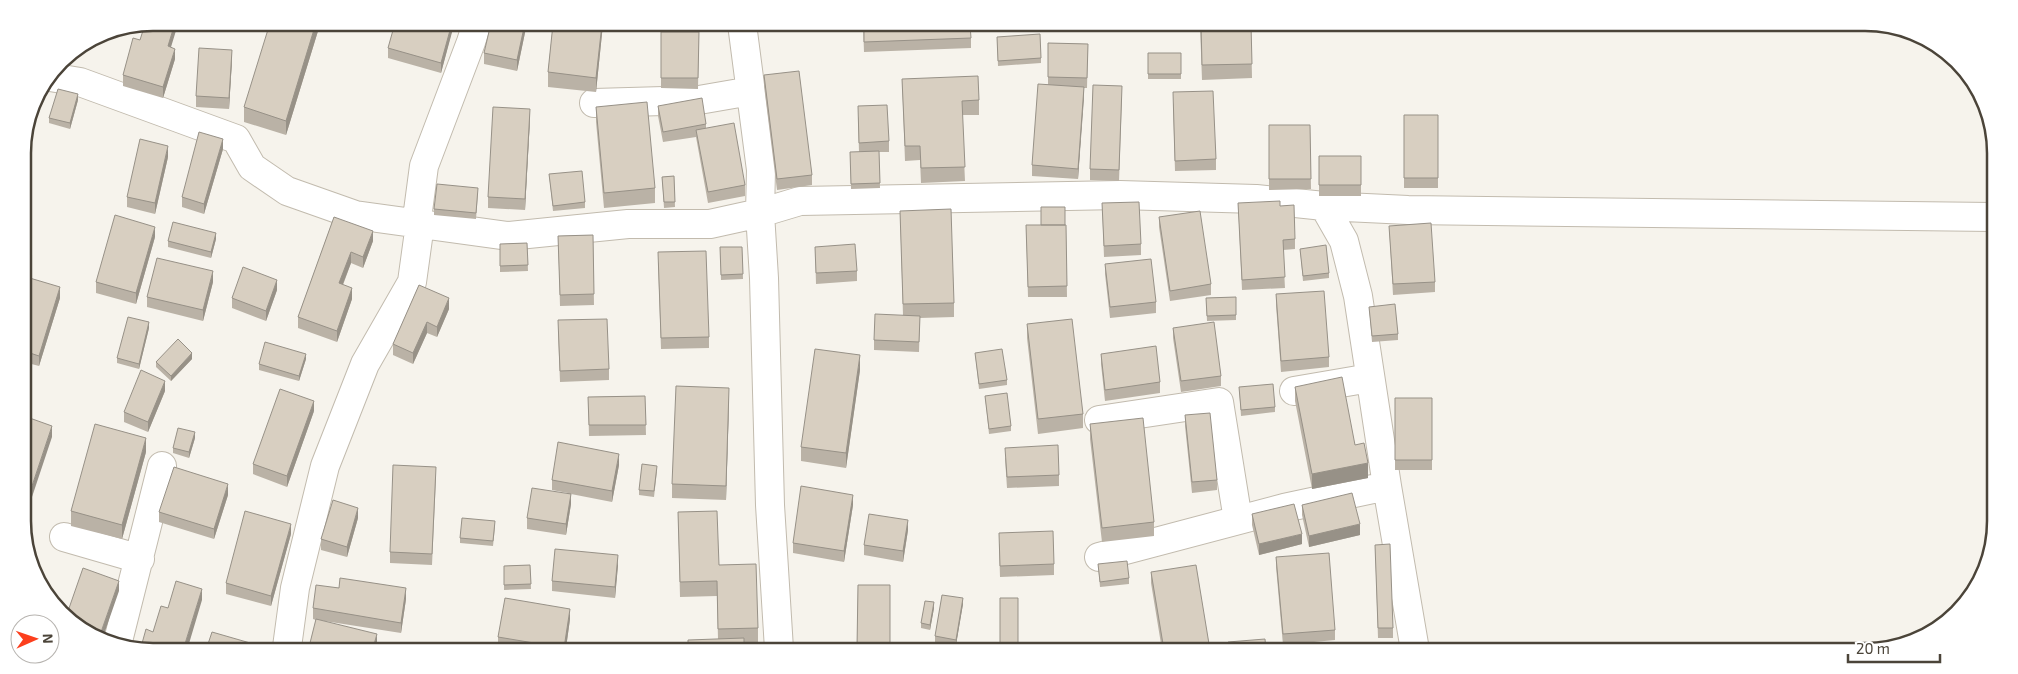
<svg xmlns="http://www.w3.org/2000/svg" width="2018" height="674" viewBox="0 0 2018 674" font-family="'Exo 2',sans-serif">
<rect width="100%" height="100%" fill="#f6f3ec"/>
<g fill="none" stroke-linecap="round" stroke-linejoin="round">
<defs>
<path id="minor" d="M742,24l19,146 -1,43 4,65 6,227 9,144
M50,77l30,5 156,57 16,28 35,24 68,24 153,21 120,-12h82l50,-11 40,-12 320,-6 136,4 68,7 84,4 585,7
M594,103l105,-3 52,-9
M1324,206l20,35 14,55 29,190 28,164
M1294,391l76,-13
M1099,420l120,-18 19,118
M64,537l76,22
M1099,557l185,-49 103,-22
M117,645l45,-179
M287,647l8,-59 30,-122 40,-102 47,-82 8,-58 -2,-13 6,-45 47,-124 6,-19"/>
</defs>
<use href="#minor" stroke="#c2bbae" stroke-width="30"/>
<use href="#minor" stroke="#fff" stroke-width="28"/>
</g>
<path fill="#bab2a6" d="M178,23l-8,24 5,12 -12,39 -40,-12v-11z
M318,23v8l-32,104 -42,-13v-15z
M454,23l-13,50 -53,-15v-10z
M527,23l-10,48 -33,-7v-11z
M553,24h50l-7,68 -48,-5v-15z
M666,24h40v2z
M863,24l108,14v10l-107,4z
M1051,25h20v4l-20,1z
M1131,25h35v4l-35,2z
M1200,25h51l1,53 -50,2z
M661,32h38l-1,57 -37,-1z
M997,37l44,21v5l-43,3z
M1048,43l40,1 -1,44h-3l-6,91 -46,-3v-11l16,-80z
M1148,53h33v26h-33z
M232,60l-3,49 -33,-2v-11z
M764,75l48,100v10l-35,5 -13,-104z
M902,79l77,21v15h-17l3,66 -44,2 -1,-23 -15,1z
M1122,97l-3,84 -29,-1v-11z
M78,100l-8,29 -21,-6v-5z
M1173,103l43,56v11l-41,1z
M658,106l48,18v4l39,57v11l-37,7 -12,-66 -33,5 -5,-26z
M596,107l59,81v15l-51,5 -8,-86z
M1404,115h34v73h-34z
M858,117l31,24v11h-10l1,36 -29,1 -1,-37h9z
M530,119l-5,91 -37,-2v-11z
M1269,125h41l1,64 -42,1z
M223,149l-19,65 -22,-7v-10z
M1319,156h42v40h-42z
M168,157l-13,57 -28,-7v-10z
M549,174l36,28v6l-32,3z
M674,176l1,31 -11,1 -2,-31z
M478,193l-2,26 -42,-4v-6z
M1102,203l39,41v11l-37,2z
M1238,203l42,3 15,33v10l-12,1 2,38 -43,2z
M900,211l54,92v14l-34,1 -1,34 -45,-2v-10l29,-25z
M334,217l39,24 -10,27 -12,-5 -8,22 9,14 -15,43 -39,-14v-11z
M1159,217l52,67v11l-41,6 -11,-74z
M1026,225h40l1,72h-39z
M1389,226l46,56v10l-42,3z
M593,235l1,70 -34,1 -2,-70z
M155,237l-19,67 -40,-11v-11z
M216,239l-5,19 -43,-11v-6z
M527,243l1,28 -28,1v-28z
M720,247h22l1,32 -22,1z
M815,247l42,24v10l-41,3z
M1300,249l29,24v5l-26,3z
M658,262l51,75v11l-48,1z
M1105,264l51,38v11l-46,5 -5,-44z
M23,276l37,22 -21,68 -15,-4z
M213,282l-10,39 -56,-14v-10z
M419,285l30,24 -12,28 -10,-4 -14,31 -20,-9v-11z
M277,290l-11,31 -34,-13v-10z
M1276,294l53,63v10l-48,5 -5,-67z
M1236,297v23l-29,1 -1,-23z
M1369,307l29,27v6l-26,2z
M1027,324l56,90v14l-45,6 -11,-96z
M149,328l-10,41 -22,-6v-5z
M1173,328l48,48v10l-40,6 -8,-54z
M558,331l51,38v11l-49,2z
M975,353l32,27v5l-28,4z
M1101,354l59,28v11l-55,8 -4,-37z
M192,359l-21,22 -15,-14v-5z
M306,359l-7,22 -40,-11v-6z
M860,370l-14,98 -45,-7v-14z
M1239,387l36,20v5l-34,4z
M1295,387l60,58 13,33 -56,11 -17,-88z
M165,391l-17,41 -24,-10v-10z
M645,396l1,39 -57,1 -1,-39z
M985,396l26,30v5l-22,3z
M1395,398h37v72h-37z
M729,402l-3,98 -54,-2v-14z
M314,411l-27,76 -34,-13v-10z
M1185,415l32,65v10l-25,3 -7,-67z
M1090,424l64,98v14l-52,6 -12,-103z
M195,438l-6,20 -16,-5v-5z
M146,452l-24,87 -51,-13v-15z
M1005,458l54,17v11l-52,2z
M619,465l-7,37 -41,-8v10l-5,31 -39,-6v-11l41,-25 -16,-3v-10z
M657,471l-3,26 -15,-2v-5z
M436,477l-4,88 -42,-2v-11z
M228,495l-14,44 -55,-17v-10z
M853,505l-9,57 -51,-9v-10z
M1302,505l58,30 -51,12 -7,-32z
M678,512l41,53 39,63v14l-14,1 -26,-4 -1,-43 -37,1z
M1252,514l50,30 -43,11 -7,-30z
M358,518l-11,39 -26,-7v-11z
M495,527l-2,19 -33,-3v-5z
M908,530l-5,32 -39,-7v-10z
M291,534l-20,72 -45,-12v-11z
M999,544l55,20v11l-54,2z
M1375,545l18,83v10h-15z
M1276,557l59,73v10l-52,5 -7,-78z
M1098,564l31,14v6l-29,3z
M530,565l1,24 -27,1v-24z
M618,565l-3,33 -63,-7v-10z
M1151,572l59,78h-48l-11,-67z
M858,585h32v64h-33z
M406,599l-5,34 -83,-13 59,24 -61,-24 -3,-1v-11z
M963,604l-7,41 -21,-3v-6z
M934,608l-4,22 -9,-2v-5z
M570,619l-4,29h-68v-11z"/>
<path fill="#979187" d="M175,23h3v1l-10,33v-11z
M316,23h2v8l-32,104v-14z
M452,23h2v2l-13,48v-10z
M525,23h2l-10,48v-11z
M602,24h1l-7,68v-14z
M175,49v10l-12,39v-11z
M232,50v10l-3,49v-11z
M1084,87v11l-6,81v-10z
M78,94v6l-8,29v-6z
M530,109v10l-5,91v-11z
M223,139v10l-19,65v-10z
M168,146v11l-13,57v-11z
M155,227v10l-19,67v-11z
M373,231v10l-10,27v-11z
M216,233v6l-5,19v-6z
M351,252v11l-12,31v-11z
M213,271v11l-10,39v-11z
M277,280v10l-11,31v-10z
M60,287v11l-21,68v-10z
M352,288v11l-15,43v-11z
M449,298v11l-12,28v-10z
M149,322v6l-10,41v-5z
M427,322v11l-14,31v-11z
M192,353v6l-21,22v-5z
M306,354v5l-7,22v-5z
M860,355v15l-14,98v-15z
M165,381v10l-17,41v-10z
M729,388v14l-3,98v-14z
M314,401v10l-27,76v-11z
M52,426v11l-27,81v-11z
M195,432v6l-6,20v-6z
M146,438v14l-24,87v-14z
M619,454v11l-7,37v-11z
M1368,463v15l-56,11v-15z
M228,484v11l-14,44v-10z
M571,494v10l-5,31v-11z
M853,495v10l-9,57v-11z
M358,508v10l-11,39v-10z
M908,520v10l-5,32v-11z
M291,524v10l-20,72v-10z
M1360,524v11l-51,12v-11z
M1302,534v10l-43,11v-11z
M618,555v10l-3,33v-11z
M119,581v10l-16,46 -3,-2z
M406,588v11l-5,34v-10z
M202,589v11l-14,47h-4z
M963,598v6l-7,41v-5z
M934,602v6l-4,22v-5z
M570,609v10l-4,29h-2z
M377,634v10l-1,4h-3z"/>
<path fill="#d8cfc1" stroke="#979187" d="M154,22l21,1 -7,23 7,3 -12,38 -40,-12 10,-37 7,2 5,-16z
M270,23h46l-30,98 -42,-14z
M395,23h57l-11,40 -53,-15z
M491,23h34l-8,37 -33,-7z
M553,24h49l-6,54 -48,-6z
M864,24l106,1 1,13 -107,4z
M1201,25h50l1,39 -50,1z
M661,32h38l-1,46h-37z
M1040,34l1,24 -43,3 -1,-24z
M1048,43l40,1 -1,34 -39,-1z
M199,48l33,2 -3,48 -33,-2z
M1148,53h33v21h-33z
M799,71l13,104 -35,4 -13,-104z
M978,76l1,24 -17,1 3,66 -44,1 -1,-22h-15l-3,-67z
M1038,84l46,3 -6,82 -46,-4z
M1093,85l29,1 -3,84 -29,-1z
M58,89l20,5 -8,29 -21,-5z
M1213,91l3,68 -41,2 -2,-69z
M702,98l4,26 -43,8 -5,-26z
M647,102l8,86 -51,5 -8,-86z
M887,105l2,36 -30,2 -1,-37z
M493,107l37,2 -5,90 -37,-2z
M1404,115h34v63h-34z
M734,123l11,62 -37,7 -12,-62z
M1269,125h41l1,54h-42z
M199,132l24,7 -19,65 -22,-7z
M140,139l28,7 -13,57 -28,-6z
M879,151l1,32 -29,1 -1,-32z
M1319,156h42v29h-42z
M582,171l3,31 -32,4 -4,-32z
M674,176l1,26h-11l-2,-25z
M437,184l41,4 -2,25 -42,-4z
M1280,201v5l14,-1 1,34 -12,1 2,37 -43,3 -4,-77z
M1139,202l2,42 -37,2 -2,-43z
M1041,207h24v18h-24z
M951,209l3,94 -51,1 -3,-93z
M1200,211l11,73 -41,7 -11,-74z
M115,215l40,12 -19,66 -40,-11z
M334,217l39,14 -10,26 -12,-5 -12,31 13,5 -15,43 -39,-14z
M173,222l43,11 -5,19 -43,-11z
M1431,223l4,59 -42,2 -4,-58z
M1026,225h40l1,61 -39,1z
M593,235l1,59 -34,1 -2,-59z
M527,243l1,22 -28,1v-22z
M855,244l2,27 -41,2 -1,-26z
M1326,245l3,28 -26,3 -3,-27z
M720,247h22l1,27 -22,1z
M706,251l3,86 -48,1 -3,-86z
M157,258l56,13 -10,39 -56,-13z
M1151,259l5,43 -46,5 -5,-43z
M243,267l34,13 -11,31 -34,-13z
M23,276l37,11 -21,69 -15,-5z
M419,285l30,13 -12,29 -10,-5 -14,31 -20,-9z
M1324,291l5,66 -48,4 -5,-67z
M1236,297v18l-29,1 -1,-18z
M1395,304l3,30 -26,2 -3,-29z
M875,314l45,2 -1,26 -45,-2z
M128,317l21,5 -10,42 -22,-6z
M607,319l2,50 -49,2 -2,-51z
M1072,319l11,95 -45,5 -11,-95z
M1214,322l7,54 -40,5 -8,-53z
M178,339l14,14 -21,23 -15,-14z
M265,342l41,12 -7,22 -40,-12z
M1156,346l4,36 -55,8 -4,-36z
M815,349l45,6 -14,98 -45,-6z
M1002,349l5,31 -28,4 -4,-31z
M141,370l24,11 -17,41 -24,-10z
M1342,377l13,68 9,-2 4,20 -56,11 -17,-87z
M1273,384l2,23 -34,3 -2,-23z
M676,386l53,2 -3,98 -54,-2z
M280,389l34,12 -27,75 -34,-12z
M1007,393l4,33 -22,3 -4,-33z
M645,396l1,29h-57l-1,-28z
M1395,398h37v62h-37z
M1210,413l7,67 -25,2 -7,-67z
M24,416l28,10 -27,81z
M1143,418l11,104 -52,6 -12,-104z
M95,424l51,14 -24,87 -51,-14z
M178,428l17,4 -6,20 -16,-4z
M558,442l61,12 -7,37 -60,-11z
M1058,445l1,30 -52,2 -2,-29z
M642,464l15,2 -3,25 -15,-1z
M393,465l43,2 -4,87 -42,-2z
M174,467l54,17 -14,45 -55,-17z
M801,486l52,9 -9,56 -51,-8z
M532,488l39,6 -5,30 -39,-6z
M1352,493l8,31 -51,12 -7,-31z
M333,500l25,8 -11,39 -26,-8z
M1294,504l8,30 -43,10 -7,-30z
M245,511l46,13 -20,72 -45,-13z
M717,511l2,54 37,-1 2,64 -40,1 -1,-48 -37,1 -2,-70z
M869,514l39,6 -5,31 -39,-6z
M462,518l33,3 -2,20 -33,-3z
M1053,531l1,33 -54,2 -1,-33z
M1390,544l3,84h-15l-3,-83z
M555,549l63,6 -3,32 -63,-6z
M1329,553l6,77 -52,4 -7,-77z
M1127,561l2,17 -29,4 -2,-18z
M530,565l1,19 -27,1v-19z
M1196,565l14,85h-46l-13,-78z
M83,568l36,13 -19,54 -33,-21z
M340,578l66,10 -5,35 -88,-15 3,-23 23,3z
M176,581l26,8 -18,58h-43l5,-18 7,3 8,-26 7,2z
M858,585h32v62h-33z
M942,595l21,3 -7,42 -21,-4z
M505,598l65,11 -6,39 -66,-11z
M1000,598h18v51h-18z
M925,601l9,1 -4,23 -9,-2z
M316,619l61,15 -4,14 -64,-1z
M212,632l52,15h-57z
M744,638v10h-56v-8z
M1265,639l1,11h-38v-8z
M1395,644v6h-23v-4z
M1598,644v7l-46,-1v-5z
M847,646v3h-50v-2z"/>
<path d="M0 0H2018V674H0ZM153 31H1865A122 122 0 0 1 1987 153V521A122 122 0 0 1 1865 643H153A122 122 0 0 1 31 521V153A122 122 0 0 1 153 31Z" fill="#fff" fill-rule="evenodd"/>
<path fill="none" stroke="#4b4439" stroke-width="2.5" d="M153 31H1865A122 122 0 0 1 1987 153V521A122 122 0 0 1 1865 643H153A122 122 0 0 1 31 521V153A122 122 0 0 1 153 31Z"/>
<g transform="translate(35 639) rotate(88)"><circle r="24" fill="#ffffff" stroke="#b7b4b0"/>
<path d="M0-4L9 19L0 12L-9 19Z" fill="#fc3f1d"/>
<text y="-8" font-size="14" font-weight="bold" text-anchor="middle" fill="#4b4439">N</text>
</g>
<path d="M1848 654v8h92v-8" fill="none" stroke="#4b4439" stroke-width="2.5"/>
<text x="1856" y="654" font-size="15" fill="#4b4439" stroke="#ffffff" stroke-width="4" paint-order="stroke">20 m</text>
</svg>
